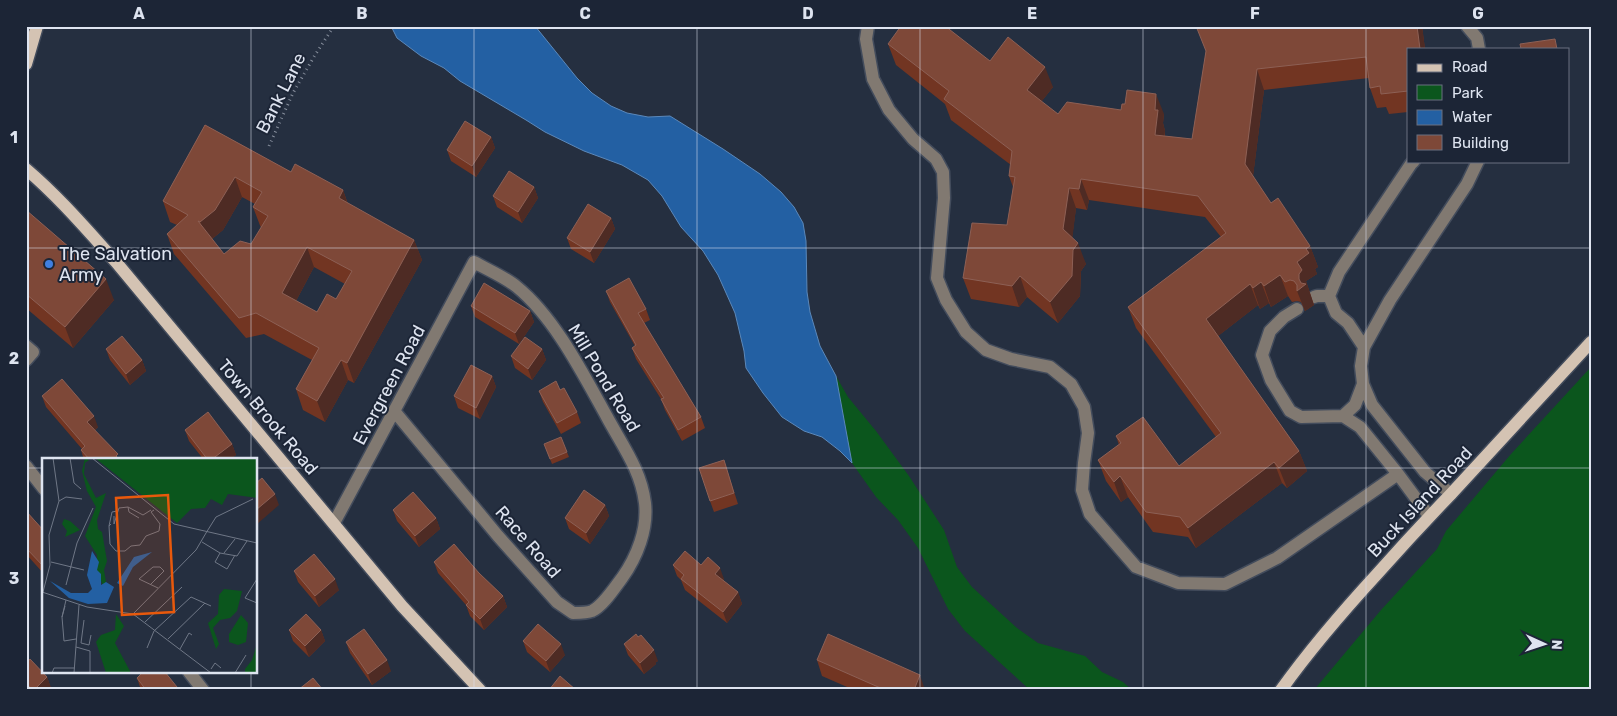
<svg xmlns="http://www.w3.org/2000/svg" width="1617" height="716" viewBox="0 0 1617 716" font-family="Rubik,sans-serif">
<rect width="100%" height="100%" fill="#252f40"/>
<path fill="#0b561d" d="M1591,367v323h-277l67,-80 56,-61 9,-18 65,-77z
M836,376l12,21 28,34 33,45 35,54 13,37 15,20 45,41 21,15 47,13 17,16 21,10 9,8h-102l-65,-59 -17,-22 -30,-61 -20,-28 -22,-23 -24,-34z"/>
<path fill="#2360a3" stroke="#5b88ba" d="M391,26h144l42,52 15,15 19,13 16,7 21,4 22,-1 53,33 37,25 21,18 13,15 9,16 3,18 1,51 3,20 10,34 16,30 16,87 -12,-12 -18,-14 -18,-6 -22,-14 -19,-24 -17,-25 -2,-17 -9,-38 -17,-38 -15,-24 -22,-24 -19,-31 -14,-16 -26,-15 -38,-14 -39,-19 -19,-12 -66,-39 -16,-13 -23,-12 -24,-18z"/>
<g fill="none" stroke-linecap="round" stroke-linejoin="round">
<defs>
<path id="minor" d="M868,26l-2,13 7,40 16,31 24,29 23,20 7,13 1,26 -7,80 9,22 20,32 20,18 25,9 39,8 21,17 13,23 4,26 -4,30 -2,27 8,24 46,53 42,16 47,1 52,-26 121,-84 31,42
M1467,26l10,12 2,11
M1329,296l10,-24 72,-108 3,-3
M1314,297l3,-1h12l7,17 12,10 16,24
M1297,309l-13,8 -14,14 -8,24 9,25 19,31 11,6 42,-1 12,-11 8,-21
M26,346l7,6 -7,8
M1343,416l17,11 38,47
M26,466l18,23
M1451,494l-26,-22 -53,-67 -9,-21 -2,-18 3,-19 26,-47 77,-116 11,-23
M334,523l140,-261c14,8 31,15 43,25 38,31 66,87 90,130 15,28 34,53 38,86 3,26 -8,54 -23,75 -7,9 -19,28 -30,33 -5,2 -13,2 -19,2l-16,-11 -59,-66 -103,-124
M189,672l14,18"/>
<path id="major" d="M26,64l11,-38
M26,169c33,28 61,61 90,93l286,344 78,84
M1281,690c30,-42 63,-80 97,-117 24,-27 48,-53 73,-79l140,-152"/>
</defs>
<use href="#minor" stroke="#434c5c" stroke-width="15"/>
<use href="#major" stroke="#434c5c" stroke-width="15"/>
<path stroke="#868e9c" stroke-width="3" stroke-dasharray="1 4" stroke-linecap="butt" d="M269,146l24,-53 22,-38 19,-29"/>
<use href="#minor" stroke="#817971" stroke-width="12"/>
<use href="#major" stroke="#d4c3b3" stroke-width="12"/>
</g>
<path fill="#723522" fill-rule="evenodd" d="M1422,26l3,23h-17v63l-19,2 -3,-7 -9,1 -7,-20 -1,-10 -105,12 -11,86 18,27 39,43 8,21 -3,2 2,5 -11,7 8,24 -9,6 -4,-9 -4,-1 -5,1 -4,-6 -17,11 -2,-4 -9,6 -2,-4 -40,31 81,115 8,20 -20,17 -5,-5 -86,65 -8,-11 -35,-5 -25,-35 -7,5 -15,-21 -8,-21 21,-15 -3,-9 63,30 37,-29 -80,-109 -8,-21 93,-70 -16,-20 -116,-17 -2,10 -11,-2 -4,30 14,26 -5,7 -1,25 -22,27 -31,-26 -8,10 -48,-8 -8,-21 44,-53 6,-38 -4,-11 2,-11 -60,-45 -6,-16 -49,-39 -8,-21 102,17 63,26 -12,15 17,12 63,-4 43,4 -1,9 2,8v5l27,3 14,-88z
M205,125l86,47 52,18 5,14 66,36 8,20 -68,123 -6,-3 -23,42 -22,-12 -7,-21 16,-29 -48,-26 -18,4 -72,-84 -7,-20 10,-9 -7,-3 -7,-21zM242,197l13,7 -2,3 8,21 -10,16 -27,10 -12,-15 11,-9zM314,267l31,17 -9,15 -19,13 -21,-11z
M491,137l4,11 -19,29 -25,-16 -4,-11z
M534,187l4,11 -16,25 -25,-16 -4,-11z
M26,210l88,90 -41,48 -47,-40z
M611,218l4,11 -21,34 -23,-14 -4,-11z
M606,291l40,18 4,11 -6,3 57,94 4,11 -23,13 -17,-31 -4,-11 -25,-40 -4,-11 3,-2 -25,-44z
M471,306l59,5 4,11 -15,22 -44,-27z
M106,349l36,11 4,11 -16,14 -20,-25z
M542,349l4,11 -14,20 -17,-12 -4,-12z
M492,376l4,11 -16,32 -22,-11 -4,-12z
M560,390l17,22 4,11 -20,11 -18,-32 -4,-11z
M42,396l56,31 -3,3 25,30h-36l-3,-10 1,-1 -36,-42z
M185,430l47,14 4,11 -7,5h-25l-15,-19z
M544,444l23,8 2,5 -17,7z
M724,460l14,44 -24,8 -4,-11z
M605,505l4,11 -19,28 -21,-15 -4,-11z
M393,510l43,8 4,11 -21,18 -22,-26z
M26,511l18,20v43l-18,-20z
M434,562l45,11 24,23 4,11 -23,23 -14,-14 -4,-11 -28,-32z
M673,565h28l23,14 -1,1 15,12 4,12 -15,19 -42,-33 -4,-10 -4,-4z
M294,571l45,19 -20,17 -21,-25z
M289,630h32l4,11 -16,16 -16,-16z
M523,641l42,14 -15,17 -23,-20z
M346,642l45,29 -19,14 -22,-32z
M624,644l34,17 -2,1v2l-12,10 -16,-19z
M817,660l108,30h-71l-32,-14z
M26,664l21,13 4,11 -1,2h-24z
M137,678l41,12h-37z"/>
<path fill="#4e2b24" d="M1417,26h5l3,23h-5z
M1045,67l8,20 -19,24 -7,-21z
M1257,69l7,21 -12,94 -7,-20z
M1156,94l8,20 -1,9 2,8 -3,25 -7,-21v-25z
M491,137l4,11 -19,29 -4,-11z
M235,177l7,20 -19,33 -15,12 -8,-20z
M1081,179l8,21 -2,10 -8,-21z
M534,187l4,11 -16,25 -4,-11z
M1069,188l7,20 -5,42 -8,-21z
M343,190l7,21 -11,-13z
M611,218l4,11 -21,34 -4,-11z
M414,240l8,20 -68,123 -7,-20z
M1078,243l8,21 -5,7 -1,25 -22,27 -8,-21 23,-52z
M1310,246l8,21 -3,2 2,5 -11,7 8,24 -9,6 -8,-20v-29l9,-13z
M307,247l7,20 -25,47 -7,-21z
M1280,275l8,21 -17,11 -7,-21z
M1020,276l7,21 -8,10 -7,-21z
M106,279l8,21 -41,48 -8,-21z
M1261,282l8,21 -9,6 -7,-21z
M1250,284l8,21 -44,34 -8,-20z
M530,311l4,11 -15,22 -4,-11z
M542,349l4,11 -14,20 -4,-11z
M142,360l4,11 -16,14 -4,-11z
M341,360l7,20 -23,42 -8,-21z
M492,376l4,11 -16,32 -4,-11z
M94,416l4,11 -7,6 -4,-11z
M232,444l4,11 -7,5h-18z
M1299,451l8,20 -20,17 -8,-20z
M1274,462l8,21 -86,65 -8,-20z
M1120,476l8,21 -7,5 -7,-20z
M275,494l4,11 -23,20v-15z
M605,505l4,11 -19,28 -4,-11z
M436,518l4,11 -21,18 -4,-11z
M720,568l4,11 -5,6 -4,-11z
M335,579l4,11 -20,17 -4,-11z
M738,592l4,12 -15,19 -4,-11z
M503,596l4,11 -23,23 -4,-11z
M321,630l4,11 -16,16 -4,-11z
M561,644l4,11 -15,17 -4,-11z
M654,650l4,11 -2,1v2l-12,10 -4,-11z
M387,660l4,11 -19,14 -4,-11z
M920,675l5,15h-11z
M47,677l4,11 -1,2h-16z"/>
<path fill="#7e4838" stroke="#8d6055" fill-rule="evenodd" d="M901,26h44l45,35 18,-24 37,30 -18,23 31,24 9,-12 54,8 1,-6h3l2,-14 29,4 -1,16h3l-3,25 37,4 14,-88 -10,-25h221l3,23h-12v42l-27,3 -1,-8 -10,2 -4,-31 -109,12 -12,95 26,39 7,-5 32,48 -4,3 3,4 -12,9 5,8 -3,4v5l2,4 5,1 -9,7v-6l-3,-4 -4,-1 -5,2 -5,-7 -16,11 -3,-4 -8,6 -3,-4 -44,35 93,132 -20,17 -5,-6 -86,66 -8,-11 -34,-5 -26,-36 -6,6 -16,-22 23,-17 -5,-7 27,-19 36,49 42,-33 -93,-126 98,-74 -28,-37 -117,-17 -2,10 -10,-1 -6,41 15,14 -5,7 -1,26 -22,26 -30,-26 -8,10 -49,-8 9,-55 35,2 8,-48 -6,-1 3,-25 -68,-52 5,-8 -61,-47z
M1555,39l2,10h-36l-1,-5z
M465,121l26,16 -19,29 -25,-16z
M205,125l86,47 4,-8 48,26 -4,8 75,42 -67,123 -6,-3 -24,41 -21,-12 23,-41 -63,-35 -17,5 -72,-84 21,-19 -25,-14zM235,177l27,15 -9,15 15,9 -17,28 -11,-3 -16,13 -26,-33 2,1 15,-12zM307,247l45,24 -16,28 -9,-5 -10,18 -35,-19z
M509,171l25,16 -16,25 -25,-16z
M588,204l23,14 -21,34 -23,-14z
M26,210l80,69 -41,48 -39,-33z
M629,278l17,31 -8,4 63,104 -23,13 -17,-31 3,-1 -32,-50 4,-3 -30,-54z
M484,283l46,28 -15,22 -44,-27z
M122,336l20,24 -16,14 -20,-25z
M525,337l17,12 -14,20 -17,-13z
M471,365l21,11 -16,32 -22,-12z
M62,379l32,37 -7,6 31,32 -2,2 3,4h-29l-9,-10 4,-4 -43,-50z
M556,381l4,9 4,-2 13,24 -20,11 -18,-32z
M208,412l24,32 -21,16h-3l-23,-30z
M561,437l6,15 -17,7 -6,-15z
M724,460l10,33 -24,8 -11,-33z
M262,478l13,16 -19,16v-27z
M584,490l21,15 -19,28 -21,-15z
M413,492l23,26 -21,18 -22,-26z
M26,511l18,20v36l-18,-19z
M454,544l25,29 24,23 -23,23 -14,-14 3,-3 -35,-40z
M685,551l16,14 7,-8 12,11 -5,6 23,18 -15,20 -42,-33 3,-4 -11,-10z
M314,554l21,25 -20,17 -21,-25z
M306,614l15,16 -16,16 -16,-16z
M538,624l23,20 -15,17 -23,-20z
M364,629l23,31 -19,14 -22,-32z
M636,634l2,3 3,-2 13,15 -2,1v1l-12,11 -16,-19z
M828,634l92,41 -6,15h-29l-68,-30z
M30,659l17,18 -13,13h-1l-7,-7v-19z
M143,672h22l12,15 -3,3h-28l-9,-12z
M560,676l16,14h-27z
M313,678l10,12h-25z"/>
<path fill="none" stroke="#dee4f0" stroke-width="1" stroke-opacity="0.55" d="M251,26v434M474,26v664M697,26v664M920,26v664M1143,26v664M1366,26v664M26,248h1565M26,468h18M256,468h1335M251,672v18"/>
<circle fill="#3f7fe0" stroke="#1c2536" stroke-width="2" cx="49" cy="264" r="5"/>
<g text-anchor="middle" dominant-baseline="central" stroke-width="4" stroke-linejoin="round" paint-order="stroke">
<g font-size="18" fill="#dee4f0" stroke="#1c2536">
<text transform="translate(281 93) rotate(-63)">Bank Lane</text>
<text transform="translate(604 378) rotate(59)">Mill Pond Road</text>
<text transform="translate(389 385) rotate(-62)">Evergreen Road</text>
<text transform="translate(268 417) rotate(50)">Town Brook Road</text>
<text transform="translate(1420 502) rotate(-47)">Buck Island Road</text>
<text transform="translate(528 542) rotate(49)">Race Road</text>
</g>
<g font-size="18" fill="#dee4f0" stroke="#1c2536" text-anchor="start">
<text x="59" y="254">The Salvation<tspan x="59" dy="21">Army</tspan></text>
</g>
</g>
<g transform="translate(42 458)">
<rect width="215" height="215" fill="#252f40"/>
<path d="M43,0l4,2 -4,3 -1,11 12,24 10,-5 -9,27 1,9 4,3 5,29 -3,9 2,12 -3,4 -6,-16v-15l-12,-19 11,-29 -9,-16 -5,-20zM53,0h162v40l-29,-4 -6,11 -11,-6 -6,9 -14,1 -14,14zM22,61l6,2 10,9 -15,7 2,-6 -5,-7zM182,131l18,2 -5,20 -7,7 -10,2 -7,8 6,16 -3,5 -8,-26 10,-9 1,-19zM74,156l8,12 -9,17 16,30h-25l-10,-31 5,-7 14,-5zM199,157l7,8 -2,19 -8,3 -9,-3v-8zM215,186v29h-12v-4l7,-9z" fill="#0b561d"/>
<path d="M50,93l7,11 -2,8 4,4v11l5,-3 8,5 -7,16 -19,1 -19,-6 -19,-17 21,12h17l4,-4 -5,-14zM110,94l-19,15 -10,19 -6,-3 17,-26z" fill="#2360a3"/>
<path fill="none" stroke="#6f7786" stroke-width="1" d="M28,0l4,25 7,6M50,0l82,66 83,19M17,43l7,-4 16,2M86,49l1,5 10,6M72,58v8l5,-16 9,-1 15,8 8,-5M69,66l-2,2 1,18 6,7h9l6,-5 9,-1 6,-9 13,-5 1,-7 -9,-12 3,-2M67,68l3,-14 5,-1M164,75l10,-16 37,-18M160,84l18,11 17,3 10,-15M178,95l-5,9 12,7 8,-14M182,95l11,-14M9,104l33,8M215,121l-12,19 12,5M24,127l11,-42 16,-35M108,127l14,-14 -4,-4h-7l-14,12 19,9M0,134l45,15 46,7 78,59M1,134l7,-27 -1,-30 10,-34 -6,-43M23,148l-3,11 4,-17M91,156l63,-64 10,-17M20,159l2,24 12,-2M42,162l-3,23 8,2 2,-10M103,164l37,-35M126,181l37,-36M34,189l14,4v22M105,190l7,-17 37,-34 20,9M138,191l9,-16 3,2M169,211l4,-6 6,5M10,215l2,-5h21M32,215l5,-68M193,215l11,-18"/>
<path fill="#e8590c" fill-opacity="0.15" stroke="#e8590c" stroke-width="2.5" d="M126,37l6,117 -52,3 -6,-117z"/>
<rect width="215" height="215" fill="none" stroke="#dee4f0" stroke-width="2.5"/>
</g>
<rect width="1617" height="716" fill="none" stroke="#1c2536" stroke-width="55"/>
<rect x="1407" y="48" width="162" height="115" fill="#1c2536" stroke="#6a7180"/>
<rect x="1417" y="64" width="25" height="8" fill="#d4c3b3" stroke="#6a7180"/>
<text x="1452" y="72" font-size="15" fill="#dee4f0">Road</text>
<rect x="1417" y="85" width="25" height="15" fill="#0b561d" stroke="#6a7180"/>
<text x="1452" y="98" font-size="15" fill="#dee4f0">Park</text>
<rect x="1417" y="110" width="25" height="15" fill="#2360a3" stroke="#6a7180"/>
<text x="1452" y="122" font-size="15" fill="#dee4f0">Water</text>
<rect x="1417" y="135" width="25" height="15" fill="#7e4838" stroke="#6a7180"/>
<text x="1452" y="148" font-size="15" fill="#dee4f0">Building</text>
<g transform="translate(1544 644) rotate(93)" stroke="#1c2536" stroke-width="4" paint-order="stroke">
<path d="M0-4L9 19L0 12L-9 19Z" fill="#dee4f0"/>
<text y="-8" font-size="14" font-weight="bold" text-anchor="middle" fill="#dee4f0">N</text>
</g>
<rect x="28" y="28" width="1562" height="660" fill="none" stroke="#dee4f0" stroke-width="2"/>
<g font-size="16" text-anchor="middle" font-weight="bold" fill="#dee4f0">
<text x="139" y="19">A</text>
<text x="362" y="19">B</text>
<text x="585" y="19">C</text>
<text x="808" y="19">D</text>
<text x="1032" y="19">E</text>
<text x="1255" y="19">F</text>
<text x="1478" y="19">G</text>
<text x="14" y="143">1</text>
<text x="14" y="364">2</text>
<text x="14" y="584">3</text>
</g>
</svg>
